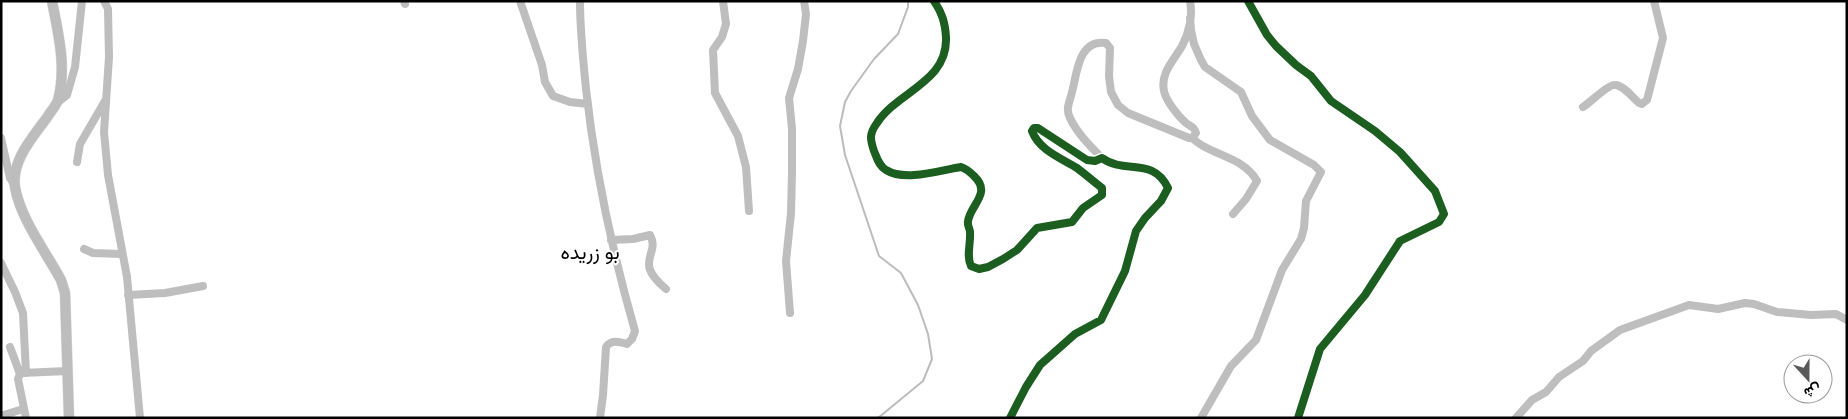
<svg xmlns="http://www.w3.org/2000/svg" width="1848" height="419" viewBox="0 0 1848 419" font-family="'Public Sans',Vazirmatn,sans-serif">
<rect width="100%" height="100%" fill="#fff"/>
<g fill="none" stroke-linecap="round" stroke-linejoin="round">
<path stroke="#bcbcbc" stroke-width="2" d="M878,418l45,-37 9,-22 -4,-25 -10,-29 -17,-32 -22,-17 -34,-101 -5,-29 5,-24 6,-11 23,-32 24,-25 10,-27v-6"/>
<defs>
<path id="major" d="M52,1c6,32 15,66 6,99 -2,6 -7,11 -10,16 -14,20 -37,44 -33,71 5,31 31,65 46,93l4,13 4,125"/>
</defs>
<use href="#major" stroke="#dbdbdb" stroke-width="11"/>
<path stroke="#bebebe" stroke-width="8" d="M104,1l4,8 1,48 -5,75 4,43 19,102 13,141
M404,1l1,3
M520,1l22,64 3,17 8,14 17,6 18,2
M580,1c0,30 3,58 6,88 9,82 26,162 49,242l-3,8 -5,5c-7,-2 -16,-5 -21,3l-3,48 -3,23
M723,1l3,23 -4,13 -9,13 2,43 23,43 8,31 3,44
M934,1c8,12 11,21 12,36 2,45 -48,54 -69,86 -8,11 -7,16 -3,28 3,7 5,15 12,19 19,12 55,0 75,-3 6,2 9,5 13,9 18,17 -3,28 -6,45 -1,4 2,8 2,11 1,11 -4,24 1,34l8,3 9,-2 15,-8 14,-9 20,-22 35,-6 11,-14 19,-13v-7c-9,-7 -17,-14 -25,-20 -16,-10 -38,-18 -45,-37l2,-3h4l49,32 8,1 7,-3c23,17 51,-2 66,30l-7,13 -16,17 -9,13 -11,40 -24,49 -26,14 -35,31 -14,22 -16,31
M1248,1l19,34 9,11 20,19 15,11 20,25 44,30 25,21 35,39 9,23 -5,8 -39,19 -35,54 -45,54 -22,69
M1190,18l1,12 3,14 7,16 4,7 36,25 11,24 18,24 44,25 7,7 -15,29 -2,27 -3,11 -19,31 -26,70 -25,26 -30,52
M58,102l9,-7 8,-28 7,-66
M1583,107c7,-4 26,-24 33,-22 8,1 17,13 23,18l3,1 5,-4 16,-62 -9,-37
M1,138l9,40 5,8
M1192,138c4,3 8,7 13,9 18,10 41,14 52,34l-11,18 -13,15
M1102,158c-12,-12 -25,-25 -32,-40 -5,-10 0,-16 2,-26 5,-18 6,-53 34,-49l4,5 -1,28 2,16 7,13 10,8 61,25h3l4,-5c-2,-7 -5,-6 -10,-10 -8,-7 -20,-22 -22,-32 -4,-18 10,-31 18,-45 7,-13 11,-30 8,-45
M77,162l3,-18 25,-43
M611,240l22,-1 17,-4c11,20 -18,26 16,54
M84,249l9,4 28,1
M1,263l14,29 8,21 3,60
M128,295l37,-2 38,-7
M790,313l-4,-52 5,-48 1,-41v-43l-3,-31 9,-29 5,-28 3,-27 -2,-13
M10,347l10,27 -2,5 8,39
M22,373l45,-2
M1,416l22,-7
M1516,418l16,-18 14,-8 13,-15 24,-16 8,-10 29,-21 69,-25 29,4 27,-6 9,1 23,8 34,3 25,-1 11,6"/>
<use href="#major" stroke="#bdbdbd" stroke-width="10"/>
<defs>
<path id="cycleway" d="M934,1c8,12 11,21 12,36 2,45 -48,54 -69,86 -8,11 -7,16 -3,28 3,7 5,15 12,19 19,12 55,0 75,-3 6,2 9,5 13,9 18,17 -3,28 -6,45 -1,4 2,8 2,11 1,11 -4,24 1,34l8,3 9,-2 15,-8 14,-9 20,-22 35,-6 11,-14 19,-13v-7c-9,-7 -17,-14 -25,-20 -16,-10 -38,-18 -45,-37l2,-3h4l49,32 8,1 7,-3c23,17 51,-2 66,30l-7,13 -16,17 -9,13 -11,40 -24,49 -26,14 -35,31 -14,22 -16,31
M1248,1l19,34 9,11 20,19 15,11 20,25 44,30 25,21 35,39 9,23 -5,8 -39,19 -35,54 -45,54 -22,69"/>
</defs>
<use href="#cycleway" stroke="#fff" stroke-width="11"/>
<use href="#cycleway" stroke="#1b5e20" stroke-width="8"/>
</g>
<g text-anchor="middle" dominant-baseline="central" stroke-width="4" stroke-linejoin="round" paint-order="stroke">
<g font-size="20" fill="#000" stroke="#fff">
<text x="590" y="252">بو زريده</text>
</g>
</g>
<rect width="1848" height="419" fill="none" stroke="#000000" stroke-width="5"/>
<g transform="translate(1808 379) rotate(159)"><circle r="24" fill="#ffffff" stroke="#999999"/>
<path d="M0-4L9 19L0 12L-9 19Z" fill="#595959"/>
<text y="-8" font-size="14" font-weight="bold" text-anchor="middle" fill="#000000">ش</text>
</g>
</svg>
